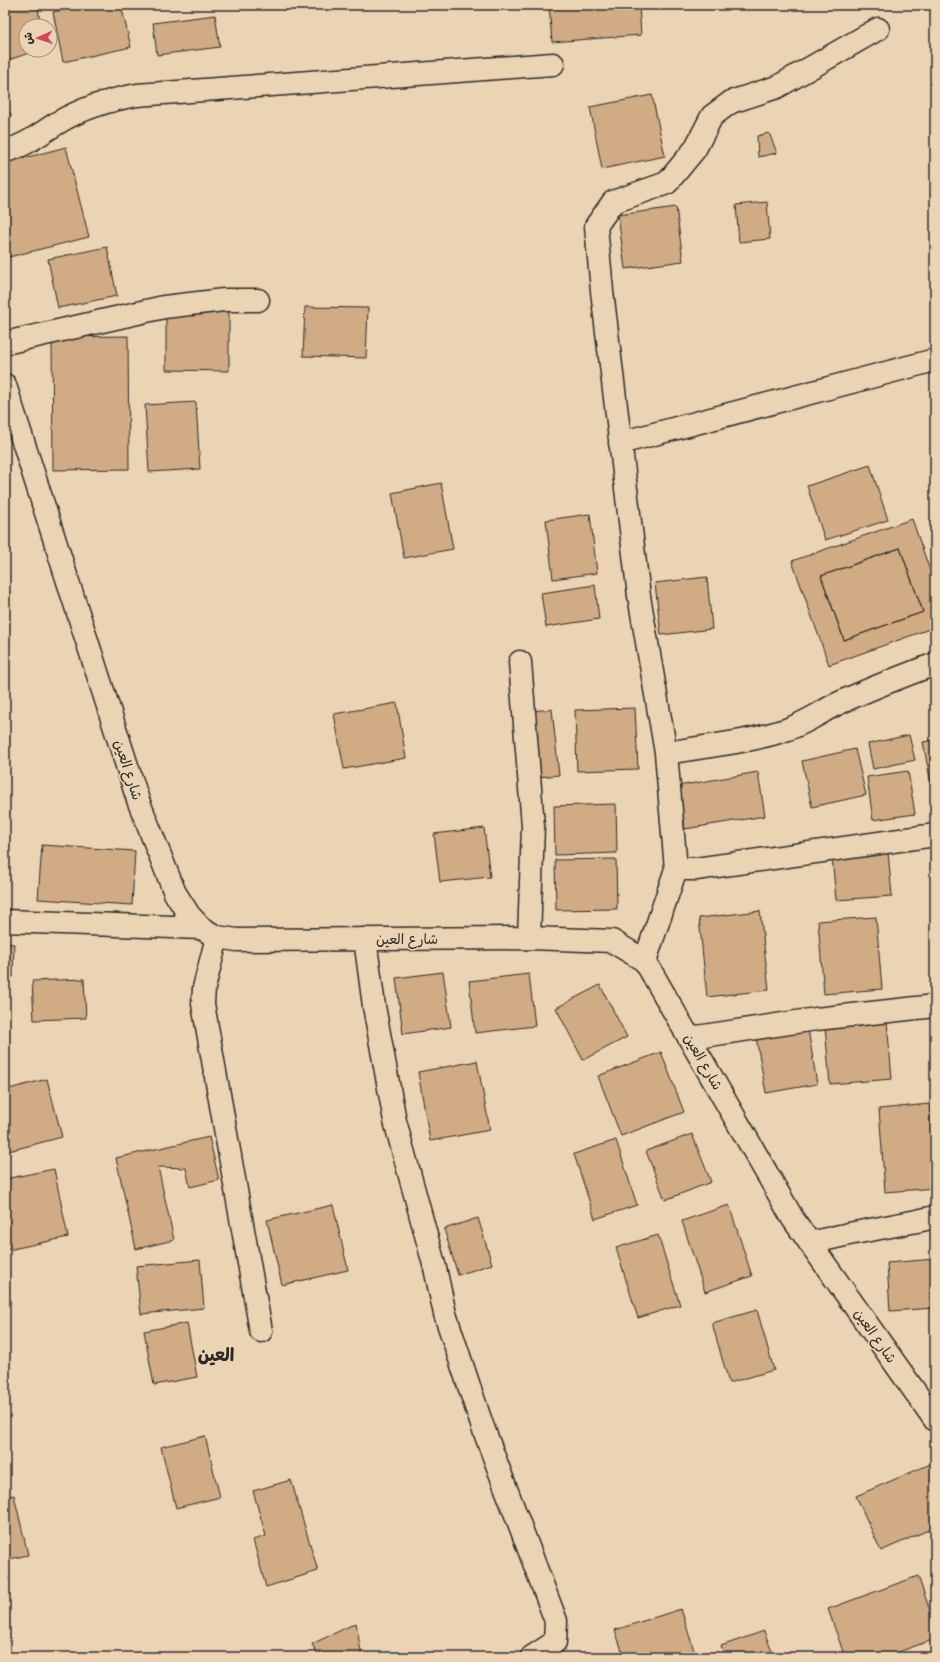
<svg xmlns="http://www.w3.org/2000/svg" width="940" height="1662" viewBox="0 0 940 1662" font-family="Sriracha,'Playpen Sans Arabic',sans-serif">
<rect width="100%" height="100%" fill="#ebd4b3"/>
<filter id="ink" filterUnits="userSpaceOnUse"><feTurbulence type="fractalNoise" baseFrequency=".025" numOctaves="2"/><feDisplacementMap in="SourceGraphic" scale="8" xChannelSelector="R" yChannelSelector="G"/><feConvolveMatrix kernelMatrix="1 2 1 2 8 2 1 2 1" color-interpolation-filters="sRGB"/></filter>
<g filter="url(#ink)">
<path fill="#d1ab83" stroke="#2b2b2b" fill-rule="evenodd" d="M5,5h33l2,21h-14v24h13l-34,11z
M85,5h36l10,42 -68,15 -10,-50z
M549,5h90l2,30 -89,7z
M215,15l5,32 -63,8 -4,-32z
M5,95l6,21 -6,2z
M652,95l13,61 -63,13 -12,-62z
M769,133l8,20 -19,4 -1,-21z
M66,147l23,90 -84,21v-95z
M767,202l3,37 -31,3 -3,-37z
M676,207l7,54 -58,8 -7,-54z
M107,247l10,49 -59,12 -10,-49z
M305,307l63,1 -2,50 -63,-2z
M229,309v62l-63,-1v-60z
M128,336l1,133 -76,1 -1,-133z
M196,402l4,67 -51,3 -4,-67z
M870,465l18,55 -63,20 -18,-54z
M441,483l12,66 -49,9 -12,-65z
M590,514l7,59 -44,6 -7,-59z
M912,519l23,66v42l-106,38 -37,-104zM900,548l23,64 -79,28 -23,-64z
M900,548l23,64 -79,28 -23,-64z
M707,577l5,52 -51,6 -6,-52z
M595,585l4,34 -53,8 -5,-34z
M397,703l9,55 -62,11 -10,-55z
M635,708l3,61 -61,2 -2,-61z
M552,709l7,66 -20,2 -7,-66z
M909,735l6,25 -42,9 -5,-25z
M935,740v65l-12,-63z
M855,749l11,46 -54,12 -10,-46z
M908,771l7,43 -42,6 -6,-43z
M758,772l7,44 -80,13 -7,-43z
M616,804l1,49 -62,2 -1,-49z
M484,828l6,49 -50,5 -6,-48z
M42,845l93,6 -3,54 -94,-6z
M888,852l4,44 -56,4 -4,-44z
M616,859l1,50 -61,1 -1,-50z
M760,911l9,79 -62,7 -8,-79z
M876,917l6,72 -58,5 -6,-73z
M5,943l9,1 -1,33 -8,-1z
M443,972l8,55 -48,7 -7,-56z
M529,974l6,52 -60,7 -6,-52z
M84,979l2,39 -52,2 -2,-39z
M600,985l27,52 -44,23 -27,-52z
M887,1021l5,58 -62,5 -5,-57z
M808,1029l9,55 -51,9 -10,-56z
M661,1052l23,60 -63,24 -23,-60z
M477,1061l13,69 -60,11 -12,-69z
M47,1079l15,58 -57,15v-62z
M929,1104l6,84 -50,4 -6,-83z
M692,1134l19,48 -46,18 -19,-49z
M209,1137l10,43 -29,7 -4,-19 -28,-1 16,73 -38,9 -20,-91z
M616,1140l21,65 -42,14 -21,-65z
M54,1169l14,68 -60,13 -3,-17v-54z
M333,1205l15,65 -66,15 -15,-65z
M729,1205l23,71 -47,16 -23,-71z
M478,1218l14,46 -34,11 -14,-46z
M658,1235l22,70 -42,13 -22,-70z
M935,1259v49l-45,3 -3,-48z
M200,1260l4,48 -63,6 -5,-48z
M757,1310l17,60 -45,13 -17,-60z
M187,1323l10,54 -43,8 -10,-54z
M932,1334h3v45z
M205,1436l15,61 -44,11 -15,-61z
M935,1462v65l-54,24 -25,-55z
M291,1480l27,91 -52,16 -13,-47 13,-4 -13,-45z
M14,1495l14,60 -23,5v-63z
M918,1576l17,49v14l-51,18h-39l-17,-48z
M681,1609l15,48h-72l-9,-27z
M356,1623l6,34h-43l-7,-13z
M764,1631l10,26h-49l-4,-11z"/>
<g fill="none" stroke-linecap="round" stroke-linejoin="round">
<defs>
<path id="minor" d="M5,151c21,-5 36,-18 54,-29 24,-14 50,-22 78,-27l416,-31
M5,343l159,-36 60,-7h34
M620,443l315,-83
M520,662l13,164 -4,112
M666,753c39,-7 79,-10 116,-22 18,-5 33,-15 49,-24 34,-17 69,-30 104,-43
M676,869h20l239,-34
M5,921l196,7
M217,937l-13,51 -1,16 58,327
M365,939l9,67 21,115 40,147 10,46 37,111 74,196 -1,21 -23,15
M645,961l31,-92 -10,-116 -27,-157 -37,-305 -6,-65 17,-24 54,-19 28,-34 17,-33 19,-14 46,-15 101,-58
M690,1038l126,-19 119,-13
M810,1243l39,-9 68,-13 18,-4"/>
<path id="tertiary" d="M5,385l133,415 37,93 14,22 12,13 16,9 20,3 292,-2 83,3 33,20 148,258 142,201"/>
</defs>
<use href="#minor" stroke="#2b2b2b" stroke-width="25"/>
<use href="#tertiary" stroke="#2b2b2b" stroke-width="25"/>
<use href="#minor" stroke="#ebd4b3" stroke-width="22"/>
<use href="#tertiary" stroke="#ebd4b3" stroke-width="22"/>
</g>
</g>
<g text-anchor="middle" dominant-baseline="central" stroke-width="3" stroke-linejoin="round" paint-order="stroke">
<g font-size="14" fill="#2b2b2b" stroke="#ebd4b3">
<text transform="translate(128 770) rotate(72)">شارع العين</text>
<text x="407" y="939">شارع العين</text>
<text transform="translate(703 1062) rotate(60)">شارع العين</text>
<text transform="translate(875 1336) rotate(55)">شارع العين</text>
</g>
<g font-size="18" font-weight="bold" fill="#2b2b2b" stroke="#ebd4b3">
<text x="216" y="1355">العين</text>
</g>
</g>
<rect width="940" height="1662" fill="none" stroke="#ebd4b3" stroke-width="20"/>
<rect x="10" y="10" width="920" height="1642" fill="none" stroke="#2b2b2b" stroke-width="1.5" filter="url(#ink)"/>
<g transform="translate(38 38) rotate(267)"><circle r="19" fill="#ebd4b3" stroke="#9e907d"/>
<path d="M0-3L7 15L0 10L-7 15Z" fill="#d1495b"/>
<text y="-6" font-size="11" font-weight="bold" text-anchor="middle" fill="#2b2b2b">ش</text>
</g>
</svg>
